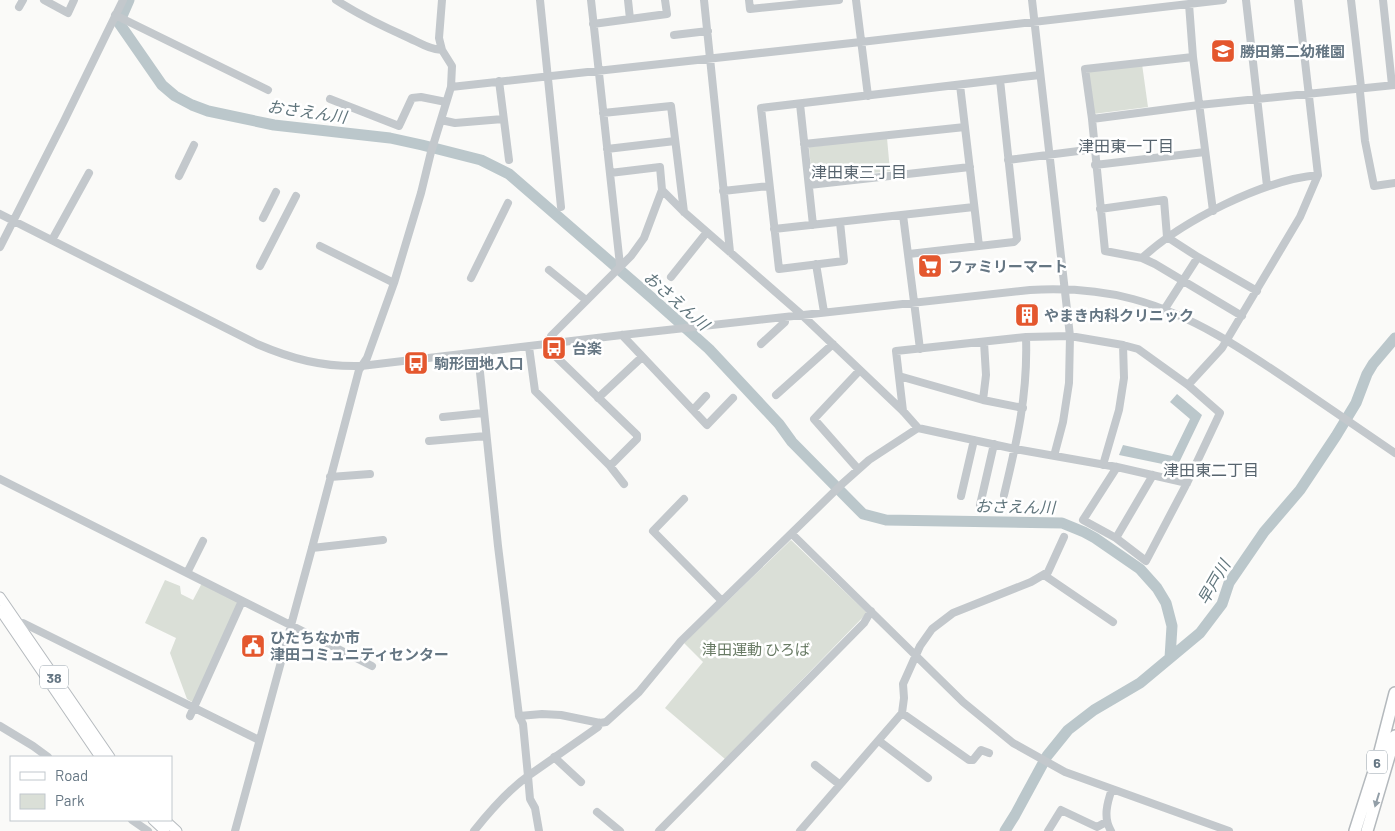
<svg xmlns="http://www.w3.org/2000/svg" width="1395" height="831" viewBox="0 0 1395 831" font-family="Barlow,'Noto Sans JP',sans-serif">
<rect width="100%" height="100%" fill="#fafaf8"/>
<path fill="#dadfd7" d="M1142,64l6,43 -55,7 -6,-43z
M887,138l3,33 -78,9 -3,-33z
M791,540l76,73 -142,146 -60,-51 38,-46 -19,-19z
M165,580l15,6 1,8 12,6 9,-17 37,17 -45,103 -7,-4 -17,-46 6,-15 -31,-15z"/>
<path fill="#bbc7cb" d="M1177,394l25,21 -25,52 -58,-12 4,-10 49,11 18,-37 -20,-17z"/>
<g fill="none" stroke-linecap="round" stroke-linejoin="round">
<path stroke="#bbc7cb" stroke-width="11" d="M129,0l-10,23 43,62 13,11 17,9 16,6 66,14 116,13 32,7 59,15 28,14 143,124 57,51 70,75 13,18 71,72 23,6 176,3 22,9 11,6 45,31 17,19 9,15 6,23 -2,32
M1005,831l10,-16 32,-59 21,-26 26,-20 46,-27 60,-50 22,-29 7,-21 35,-51 36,-42 36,-54 20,-33 11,-29 6,-10 22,-26"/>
<defs>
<path id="major" d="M0,597l110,160
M0,610l100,147
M153,820l12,11
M165,820l12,11"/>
<path id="highway" d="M1355,831l23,-72 17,-66
M1367,831l28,-95"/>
</defs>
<use href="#major" stroke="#b5babe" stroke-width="11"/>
<use href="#highway" stroke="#b4b9bd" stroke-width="14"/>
<path stroke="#c3c8cc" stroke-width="8" d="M44,0l24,13 6,-13
M336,0c23,15 48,27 73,38 11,5 22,12 33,12
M540,0l21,207
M591,0l29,265
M628,0l2,19
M704,0l26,252
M749,0l1,9 89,-9
M856,0l12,96
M1032,0l38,336 -1,47 -6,39 -9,34
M1246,0l21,186
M1351,0l10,87 -1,5 5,49 9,45 21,-3
M1383,0l9,85
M1189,4l4,53 20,154
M19,7l4,-7
M115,15l153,75
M593,24l74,-10 -2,-14
M674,35l34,-4
M1193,57l-108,12 7,50 13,132 37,7 13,6 87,52
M499,81l10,79
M960,85l19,161
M451,87l410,-45 362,-42
M330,99l69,27 13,-28 9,-1 25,5
M800,104l13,121
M603,113l68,-7 13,106
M1092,119l107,-14 196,-20
M441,120l14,3 48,-4
M804,144l161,-17
M607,149l68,-8
M1008,160l86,-11
M1095,165l110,-13
M179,176l15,-31
M809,185l161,-18
M662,190l22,22 118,103 101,96 15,17 97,21 102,18 70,16
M723,191l46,-5
M1100,209l64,-9 3,37 31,20
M0,214l257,130c35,15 65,23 104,22l261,-31 408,-45c35,-2 69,0 103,9 59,16 111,51 161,85 34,23 67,46 101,69
M903,215l17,134
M263,218l13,-26
M840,222l4,39 -65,8 -18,-161 279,-33
M774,229l200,-22
M52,240l37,-67
M320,246l74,37
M0,247l64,-126 59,-121
M909,254l105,-12 3,-3 -17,-159
M1142,258c40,-37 121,-78 176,-83
M816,264l8,48
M260,266l36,-70
M549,270l37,30
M671,277l36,-45
M471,278l37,-75
M1164,310l34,-53 59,34
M622,335l85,90 26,-27
M551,344v-8l80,-80 13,-18 18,-48 -2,-23 -50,6
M761,344l24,-22v-4
M545,345l3,4 89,86v4l-27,27
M529,347l6,44 75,75 14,18
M478,353l20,193 21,170 23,-2 19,1 39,8 6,-1 33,-30 42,-51 161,-157 27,-24 49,-32
M899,376l84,24 40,8
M1188,385l34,-37 78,-131 18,-42 -20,-175
M776,395l57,-51
M598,398l44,-41
M983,400l3,-25 -2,-33
M693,410l13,-14
M903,411l-7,-60 130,-14 44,-1 53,9 15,4 50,36 32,28 -33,70 -41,78 -30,-23 -33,-18 34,-53
M443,417l40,-4
M429,441l57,-5
M1103,465l16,-55 5,-32 -1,-33
M858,469l-44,-50 46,-49
M330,477l40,-3
M0,479l372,187
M1004,495c13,-54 24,-101 22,-158
M961,496l13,-56
M684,499l-31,32 69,70
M980,505l14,-61
M792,534l171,168 50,41 52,29 164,59
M1116,538l37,-63
M312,548l71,-8
M187,573l16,-32
M1044,575l69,47
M19,625l4,-2 236,117
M902,713l67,47h4l8,-10 8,3
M190,716l52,-115
M0,726l33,20 15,11
M879,741l49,37
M554,757l27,25
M815,765l24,19
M597,812l23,19
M132,820l16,11
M235,831l77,-283 47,-178 8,-12 27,-75 27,-90 10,-41 20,-65 1,-21 -10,-16 -3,-12 3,-38
M474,831c16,-20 33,-40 54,-55l-5,-52 -4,-8
M539,831l-4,-23 -5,-9 -2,-23 70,-49 2,-4
M659,831l205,-208 7,-12
M800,831l102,-118 2,-15 -1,-14 17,-38 12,-17 21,-16 78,-31 17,-10 16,-35
M1048,831l13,-21 36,17 9,-5
M1111,831c-8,-13 -4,-28 1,-42"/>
<use href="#major" stroke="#fff" stroke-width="9"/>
<use href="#highway" stroke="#fff" stroke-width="11"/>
</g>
<defs><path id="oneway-solid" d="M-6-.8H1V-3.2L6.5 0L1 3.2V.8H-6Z" transform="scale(1.25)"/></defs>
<use fill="#939fa8" href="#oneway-solid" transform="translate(1377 800) rotate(107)"/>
<defs>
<symbol id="school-square" viewBox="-11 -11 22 22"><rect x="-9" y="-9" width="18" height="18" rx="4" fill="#e4572e" stroke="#fff"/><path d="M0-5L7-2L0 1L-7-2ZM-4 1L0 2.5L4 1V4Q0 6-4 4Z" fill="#fff"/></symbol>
<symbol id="supermarket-square" viewBox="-11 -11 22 22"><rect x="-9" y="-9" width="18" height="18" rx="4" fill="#e4572e" stroke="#fff"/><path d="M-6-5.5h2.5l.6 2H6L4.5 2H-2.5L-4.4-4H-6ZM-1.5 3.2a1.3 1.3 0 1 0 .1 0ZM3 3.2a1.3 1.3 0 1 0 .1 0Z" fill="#fff"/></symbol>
<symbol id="building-square" viewBox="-11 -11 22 22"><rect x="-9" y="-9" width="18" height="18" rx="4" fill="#e4572e" stroke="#fff"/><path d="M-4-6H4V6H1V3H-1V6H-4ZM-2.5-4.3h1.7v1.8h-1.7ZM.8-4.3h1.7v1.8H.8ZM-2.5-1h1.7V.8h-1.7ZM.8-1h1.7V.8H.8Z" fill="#fff"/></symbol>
<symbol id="bus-square" viewBox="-11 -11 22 22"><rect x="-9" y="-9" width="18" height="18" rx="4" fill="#e4572e" stroke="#fff"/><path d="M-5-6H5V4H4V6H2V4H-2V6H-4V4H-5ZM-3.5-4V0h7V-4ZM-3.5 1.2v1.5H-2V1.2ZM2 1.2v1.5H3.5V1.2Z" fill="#fff"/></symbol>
<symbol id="civic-square" viewBox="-11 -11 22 22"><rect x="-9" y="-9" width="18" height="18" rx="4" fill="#e4572e" stroke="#fff"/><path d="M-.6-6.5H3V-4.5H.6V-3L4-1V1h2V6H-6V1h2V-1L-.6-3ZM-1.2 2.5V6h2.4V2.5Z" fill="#fff"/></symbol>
</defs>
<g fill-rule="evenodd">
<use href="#school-square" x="1209" y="37" width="28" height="28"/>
<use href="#supermarket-square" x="916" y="252" width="28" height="28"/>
<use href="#building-square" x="1013" y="301" width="28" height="28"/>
<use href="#bus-square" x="540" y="334" width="28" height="28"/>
<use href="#bus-square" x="402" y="349" width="28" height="28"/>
<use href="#civic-square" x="239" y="632" width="28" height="28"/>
</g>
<g text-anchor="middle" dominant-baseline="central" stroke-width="5" stroke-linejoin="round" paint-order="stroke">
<g fill="#fff" stroke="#939fa8" stroke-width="1">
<rect x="40" y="665.5" width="28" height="23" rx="4"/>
<rect x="1367" y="750.5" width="20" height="23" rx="4"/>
</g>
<g font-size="14" font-weight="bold" fill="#657683">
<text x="54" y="677">38</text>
<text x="1377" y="762">6</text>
</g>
<g font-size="15" font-weight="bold" fill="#657683" stroke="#fff" text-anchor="start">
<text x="1240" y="51">勝田第二幼稚園</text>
<text x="948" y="266">ファミリーマート</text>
<text x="1044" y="315">やまき内科クリニック</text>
<text x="572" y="348">台楽</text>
<text x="434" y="363">駒形団地入口</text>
<text x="270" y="637">ひたちなか市<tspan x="270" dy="17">津田コミュニティセンター</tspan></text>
</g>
<g font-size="15" fill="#687a64" stroke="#fff">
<text x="756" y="649">津田運動 ひろば</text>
</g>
<g font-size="16" font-style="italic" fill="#60757c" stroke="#fff">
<text transform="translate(307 111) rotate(8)">おさえん川</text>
<text transform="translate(677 300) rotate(41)">おさえん川</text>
<text transform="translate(1015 506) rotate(1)">おさえん川</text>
<text transform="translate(1213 582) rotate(-60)">早戸川</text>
</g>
<g font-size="16" fill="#57646e" stroke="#fff">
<text x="1126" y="145">津田東一丁目</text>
<text x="859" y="171">津田東三丁目</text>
<text x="1211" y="469">津田東二丁目</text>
</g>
</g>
<rect x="10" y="756" width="162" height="65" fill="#ffffff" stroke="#c1c8cd"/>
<rect x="20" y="772" width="25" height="8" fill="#ffffff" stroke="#c1c8cd"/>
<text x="55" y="781" font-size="15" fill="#657683">Road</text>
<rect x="20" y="794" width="25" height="15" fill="#dadfd7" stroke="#c1c8cd"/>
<text x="55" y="806" font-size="15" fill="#657683">Park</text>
</svg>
